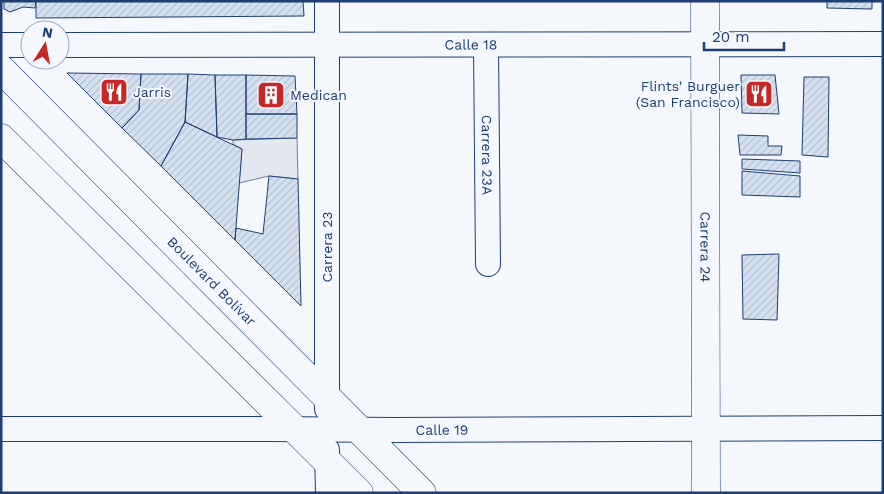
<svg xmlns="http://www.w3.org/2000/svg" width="884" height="494" viewBox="0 0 884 494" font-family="'Work Sans',sans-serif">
<defs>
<pattern id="building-hatch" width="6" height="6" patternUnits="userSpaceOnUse" patternTransform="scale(1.25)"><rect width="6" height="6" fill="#d5e0f0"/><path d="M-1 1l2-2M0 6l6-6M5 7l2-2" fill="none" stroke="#b6c1d1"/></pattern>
</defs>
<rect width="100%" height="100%" fill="#f4f7fb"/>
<path fill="#e3e8f0" stroke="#687fa3" d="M297,138l1,41 -29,-3 -30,7 3,-34 -9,-5v-4z"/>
<path fill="url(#building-hatch)" stroke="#1d3f73" d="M4,1h32l-1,7 -12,-1 -13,5 -6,-3z
M36,1h267l1,15 -268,2z
M827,1h45v8l-45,-1z
M67,73l74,1 -2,36 -17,18z
M141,74h47l-3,48 -24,44 -39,-38 17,-18z
M188,74l27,1 2,62 -32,-15z
M215,75h31v64l-13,1 -16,-3z
M246,75l49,1 2,38h-51z
M741,75h34l4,39 -37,-1z
M804,77h25l-1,80 -26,-2z
M246,114h51v24l-51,1z
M185,122l57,27 -7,91 -74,-74z
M738,135l30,1v10h14l-1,9h-41z
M742,159l58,2v12l-58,-4z
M742,171l58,5v21l-58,-2z
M269,176l29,3 3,127 -66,-66 1,-12 27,6z
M779,254l-2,66 -34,-1 -1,-64z"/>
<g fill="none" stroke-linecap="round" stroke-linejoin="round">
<defs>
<g id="minor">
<path d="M327,1v408"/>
<path d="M1,45h29"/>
<path id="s1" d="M60,45l823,-1"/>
<path id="s2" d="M486,45l2,219"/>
<path id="s3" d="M1,429h267l126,1 489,-2"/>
<path d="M327,450l1,43"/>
</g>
<g id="tertiary">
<path id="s4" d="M705,1l1,492"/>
</g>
<g id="secondary">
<path id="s5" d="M1,69l421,424"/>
<path d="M1,138l358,355"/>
</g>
</defs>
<use href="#minor" stroke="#1d3f73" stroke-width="26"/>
<use href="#tertiary" stroke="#1d3f73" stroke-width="29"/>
<use href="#secondary" stroke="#1d3f73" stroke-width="29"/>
<use href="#minor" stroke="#f4f7fb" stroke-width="24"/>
<use href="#tertiary" stroke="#f4f7fb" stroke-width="28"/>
<use href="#secondary" stroke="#f4f7fb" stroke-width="28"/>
</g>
<defs>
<symbol id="restaurant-square" viewBox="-11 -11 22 22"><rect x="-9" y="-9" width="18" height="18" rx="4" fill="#c62828" stroke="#f4f7fb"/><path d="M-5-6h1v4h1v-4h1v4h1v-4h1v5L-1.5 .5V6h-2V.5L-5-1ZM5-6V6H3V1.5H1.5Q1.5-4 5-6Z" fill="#fff"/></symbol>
<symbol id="building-square" viewBox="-11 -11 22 22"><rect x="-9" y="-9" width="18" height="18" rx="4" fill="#c62828" stroke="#f4f7fb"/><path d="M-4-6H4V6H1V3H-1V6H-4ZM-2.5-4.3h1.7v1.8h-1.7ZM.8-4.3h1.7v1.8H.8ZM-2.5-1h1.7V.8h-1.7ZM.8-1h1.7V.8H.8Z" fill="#fff"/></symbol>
</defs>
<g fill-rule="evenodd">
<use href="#restaurant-square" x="98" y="76" width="32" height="32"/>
<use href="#restaurant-square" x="743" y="78" width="32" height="32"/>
<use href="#building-square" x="255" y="79" width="32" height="32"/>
</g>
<g text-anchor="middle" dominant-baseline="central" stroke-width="4" stroke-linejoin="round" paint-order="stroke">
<g font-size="14" fill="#1d3f73" stroke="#f4f7fb">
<text stroke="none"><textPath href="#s1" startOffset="411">Calle 18</textPath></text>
<text stroke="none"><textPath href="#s2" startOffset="110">Carrera 23A</textPath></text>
<text transform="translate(327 247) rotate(-90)">Carrera 23</text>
<text stroke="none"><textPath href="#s4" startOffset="246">Carrera 24</textPath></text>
<text stroke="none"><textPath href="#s5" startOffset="299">Boulevard Bolívar</textPath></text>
<text stroke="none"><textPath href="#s3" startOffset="441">Calle 19</textPath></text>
</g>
<g font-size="14" fill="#1d3f73" stroke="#f4f7fb" text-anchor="start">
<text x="740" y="86" text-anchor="end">Flints' Burguer<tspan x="740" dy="16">(San Francisco)</tspan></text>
<text x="133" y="92">Jarris</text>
<text x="290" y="95">Medican</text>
</g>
</g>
<rect width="884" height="494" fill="none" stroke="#1d3f73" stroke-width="5"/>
<g transform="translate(45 45) rotate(11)"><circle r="24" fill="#f4f7fb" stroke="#9eadc5"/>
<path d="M0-4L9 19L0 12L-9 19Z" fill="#c62828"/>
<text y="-8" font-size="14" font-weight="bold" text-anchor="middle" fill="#1d3f73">N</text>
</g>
<path d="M704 42v8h80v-8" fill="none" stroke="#1d3f73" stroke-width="2.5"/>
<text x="712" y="42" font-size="15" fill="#1d3f73" stroke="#f4f7fb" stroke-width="4" paint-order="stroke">20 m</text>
</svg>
